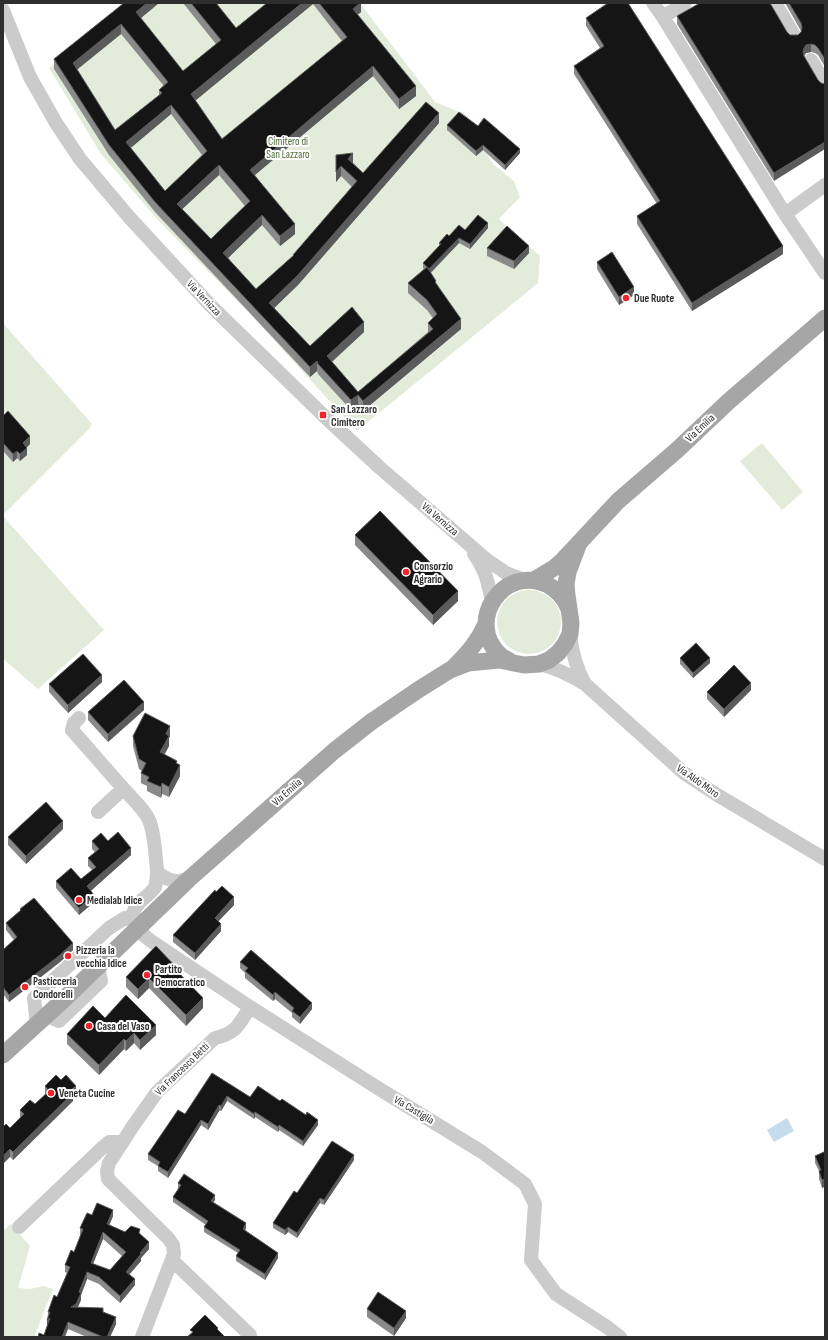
<svg xmlns="http://www.w3.org/2000/svg" width="828" height="1340" viewBox="0 0 828 1340" font-family="'Sofia Sans Condensed',sans-serif">
<rect width="100%" height="100%" fill="#fff"/>
<path fill="#e3ecda" d="M129,3h231l75,99 32,13 25,48 22,18 6,16 -21,22 41,37 -2,27 -181,148 -105,-115 -93,-95 -58,-67 -52,-86z
M3,323l89,101 -2,2 1,1 -88,88z
M762,443l41,49 -21,18 -42,-49z
M3,516l101,114 -66,59 -35,-30z
M497 622a32 32 0 1 1 64 0a32 32 0 1 1-64 0Z
M11,1224l19,22 -12,42 12,1 14,-3 9,3 -19,48h-31v-106z"/>
<path fill="#c5dced" d="M787,1118l7,13 -20,11 -7,-12z"/>
<g fill="none" stroke-linecap="round" stroke-linejoin="round">
<path stroke="#cbcbcb" stroke-width="14" d="M653,3l10,14
M685,3l-22,14 122,197 40,59
M775,3l19,32
M3,10l27,67 26,46 24,36 49,58 82,89 112,109 56,52 108,93 19,13 18,7
M811,60l14,23
M785,214l40,-29
M474,554c12,17 14,28 18,48
M570,634c2,18 6,34 15,50
M539,664c17,4 31,11 46,20l99,89 30,20 111,66
M79,718l-5,5 -2,7c17,19 33,38 50,57 9,11 22,21 27,33 6,14 6,34 8,49 0,5 0,12 -2,18 -3,5 -8,9 -13,13 -18,17 -8,28 9,41l99,66 131,83 101,62 43,32 10,20 -4,56 25,34 51,33 13,10
M98,812l25,-23
M157,872c12,9 17,11 32,7
M47,1016l12,5 42,-40 -3,-15
M37,1025l-3,-27 75,-70 16,-10 7,-2
M19,1227l83,-79 7,-6h14
M172,1260l78,75
M142,1337l32,-83 -1,-9 -5,-7 -60,-59 -1,-8 2,-8 24,-37 24,-34 58,-54c22,-5 24,-14 35,-31"/>
<path stroke="#a6a6a6" stroke-width="17" d="M534,580l20,-12 9,-8 55,-59 58,-50 53,-50 96,-83
M511,662c-4,-3 -8,-4 -11,-7 -36,-33 4,-92 48,-70 9,5 16,12 20,22
M454,667c13,-13 24,-25 32,-43
M3,1055l57,-52 129,-124 145,-128 37,-29 47,-32 32,-20 18,-7 31,-3 25,5 15,-1 10,-4 9,-7 7,-9 5,-10 1,-11 -4,-28 -1,-11 2,-12 11,-29"/>
</g>
<path fill="#8a8a8a" fill-rule="evenodd" d="M124,3h35l-18,15 42,53 33,-27 -33,-41h33l20,25 31,-25h94v9l-4,3 59,81 -17,13 -26,-33 -118,99 40,59 -15,12 -18,-21 -34,33 28,31 37,-33v-1l59,-68 -11,-11 -5,6v-27l17,8 10,10 76,-50 -141,162 -24,23 36,38 54,-14 -32,30 26,30 70,-60v-9l5,-5 -6,-8 -19,-17v-10l16,-14 -1,-1v-5l16,-17v-3l10,-7 16,-6 23,-2 -18,21 -11,-6 -28,30 30,56 -98,82 -5,-6 -7,5 -33,-36 -1,-3 -7,6 -155,-165 -46,-57 -55,-86v-10zM313,4l29,37 -120,98 -27,-38zM121,34l43,52 -5,4v5l-44,35 -38,-61zM171,114l31,41 -37,36 -35,-43zM219,175l26,31 -34,33 -29,-30z
M785,3h40v64l-7,-12 -3,-2 -4,-1 -5,1 -2,3 -30,125 -97,-157v-8l110,16 3,3h8l3,-3v-1z
M586,18l197,236 -91,57 -55,-87v-8l20,-12 -83,-130v-8l26,-18 -14,-22z
M447,125l31,1 42,27 -15,17 -22,-20 -7,6 -29,-26z
M487,248l42,5 -15,16 -27,-13z
M597,262l37,33 -15,10 -22,-36z
M3,416l27,28 -3,3v8l-7,6 -3,-3 -4,4 -9,-10z
M355,535l103,66 -25,24 -78,-80z
M680,658l30,5 -17,15 -13,-14z
M102,682l-34,31 -19,-21v-8z
M751,690l-27,27 -17,-18v-7z
M144,710l-36,32 -20,-22v-8z
M133,736h37l-1,2v8l-5,9 13,9 3,12 -11,21 -7,-3 -1,4 -14,-7v-5l-6,-3v-10l1,-2 -3,-2 -6,-23z
M63,829l-37,35 -18,-19v-8z
M92,841h16l23,14 -40,36 3,11 -15,13 -23,-27v-7l25,-2 11,-9 -4,-4v-8l7,-6 -3,-3z
M216,892l18,13 -16,16 3,10 -26,29 -22,-18v-7z
M20,909l53,41 -13,12 -51,40 -6,-8v-44l11,-10 -8,-10v-7l14,-12z
M240,962l72,47 -12,15 -8,-7v-4l-17,-14 -2,2 -28,-23v-5l-5,-5z
M178,973l25,35 -17,18 -37,-38 -11,11 -12,-12v-10z
M105,1018l51,17 -16,15 -6,-7 -8,8 -2,-2 -25,26 -32,-31v-10z
M212,1073l38,24 30,4 38,24 -15,21 -24,-16 -1,2 -23,-15 -1,2 -27,-18 -6,10h-2l-11,19 -7,-5 -33,53 -10,-7v-5l-10,-6v-6l37,-40z
M45,1086l31,8 -3,2v5l-60,59 -3,-3v-29l10,-10v-8l15,-6 10,-9z
M824,1152l-2,36 -3,-9v-8l-4,-8v-7z
M354,1160l-30,45 -4,-2 -23,35 -9,-6 -3,3 -12,-7v-5l24,-30z
M178,1183l37,17 -2,2 33,26 -1,3 33,27 -13,22 -29,-19v-5l2,-3 -34,-21v-5l2,-2 -33,-23v-5l5,-8z
M92,1215l21,1 -4,9 16,7 15,2 9,15 -8,9v3l-11,13 5,11 -15,18 -21,-19 -12,-5 -6,16v5l-3,7 25,5 13,12 -6,13h-23l-19,-8 -24,6 3,-9 1,-14 9,-15 10,-24 -2,-1v-7l9,-13 7,-17h-1v-7zM103,1239l19,17 -12,14 -17,-6z
M367,1309l39,9 -12,18 -27,-19z"/>
<path fill="#5b5b5b" d="M147,3h12l-23,19v-10z
M302,3h11v1l-122,100v-10z
M360,3h1v9l-8,7v-10z
M121,24v10l-48,39v-10z
M811,44v8l-5,1 -2,3 -1,4v-8l1,-4 2,-3z
M373,66v10l-123,103v-9z
M416,86v10l-17,13v-10z
M171,105v9l-45,38v-10z
M439,113v10l-141,162 -29,28v-10z
M825,142v7l-51,32v-8z
M483,145v5l-7,6v-5z
M520,149v4l-15,17v-5z
M353,153v10l-5,6v-10z
M219,165v10l-42,39v-10z
M341,166v10l-5,6v-10z
M262,215v10l-39,38v-10z
M488,223v5l-18,21v-5z
M295,224v10l-15,12v-10z
M459,238v5l-30,31v-5z
M529,246v7l-15,16v-8z
M783,246v8l-91,57v-8z
M634,287v8l-15,10v-8z
M461,319v10l-98,82v-10z
M364,322v10l-37,34v-10z
M317,361v10l-7,6v-10z
M358,395v10l-7,5v-10z
M30,436v8l-7,7v-8z
M4,444v8l-1,1v-8z
M27,448v7l-7,6v-7z
M17,451v7l-4,4v-8z
M458,591v10l-25,24v-10z
M710,658v5l-17,15v-5z
M102,675v7l-34,31v-8z
M751,683v7l-27,27v-8z
M144,702v8l-36,32v-8z
M170,726v10l-1,2v8l-9,17v-11l6,-18z
M177,761v10l3,-6v11l-11,21v-10z
M162,783v11l-1,4v-11z
M63,821v8l-37,35v-8z
M131,848v7l-44,39v-8z
M94,895v7l-15,13v-7z
M234,897v8l-19,20v-7z
M221,924v7l-26,29v-7z
M73,943v7l-13,12 -51,40v-7z
M149,978v10l-11,11v-10z
M275,992v7l-2,2v-6z
M203,998v10l-17,18v-11z
M312,1003v6l-12,15v-7z
M156,1025v10l-16,15v-10z
M134,1033v10l-8,8v-10z
M124,1039v10l-25,26v-10z
M76,1086v8l-3,2v5l-60,59v-8z
M227,1096v5l-6,10v-5z
M219,1105v6l-11,19v-6z
M255,1112v5l-1,2v-5z
M201,1120v5l-33,53v-6z
M318,1120v5l-15,21v-5z
M279,1125v5l-1,2v-5z
M10,1149v8l-7,7v-8z
M354,1155v5l-30,45v-5z
M825,1179v8l-3,1v-8z
M215,1195v5l-4,6v-5z
M320,1198v5l-23,35v-5z
M113,1210v6l-6,15v-7z
M246,1223v5l-3,6v-5z
M288,1227v5l-3,3v-5z
M103,1232v7l-12,30v-6z
M149,1242v7l-8,9v3l-15,17v-6l14,-19z
M278,1253v5l-13,22v-6z
M87,1272v7l-6,16v5l-5,11 -5,-4 8,-15z
M135,1279v6l-15,18v-7z
M406,1311v7l-12,18v-8z
M116,1317v7l-6,13h-3z
M50,1318l-3,8v-6z
M68,1322v7l-3,8h-3z"/>
<path fill="#151515" stroke="#5b5b5b" fill-rule="evenodd" d="M124,3h23l-11,9 47,59 38,-31 -30,-37h25l20,25 31,-25h35l-111,91 31,45 125,-102 -28,-34h41l-7,6 63,77 -17,13 -26,-33 -123,104 45,54 -15,12 -18,-21 -39,38 33,36 38,-34h-1l64,-74 -16,-15 -5,6v-17l17,-2 -5,6 15,14 63,-71 13,11 -141,162 -29,28 41,43 42,-39 12,15 -37,34 31,36 75,-63 -5,-6 9,-9 -10,-14 -19,-17 19,-16 9,14 -1,1 26,37 -98,82 -5,-6 -7,5 -33,-36 -1,-3 -7,6 -155,-165 -46,-57 -55,-86zM121,24l47,58 -9,8 3,3 -47,37 -42,-67zM171,105l36,46 -42,40 -39,-49zM219,165l31,36 -39,38 -34,-35z
M608,3h20l155,243 -91,57 -55,-87 23,-15 -86,-135 30,-20 -18,-28z
M700,3h70l17,29 3,3h8l3,-3 1,-4 -1,-5 -12,-20h36v56l-7,-11 -3,-3 -4,-1 -5,1 -2,3 -1,4 1,4 14,24 3,3 4,1v58l-51,31 -97,-157z
M459,112l19,14 6,-8 36,31 -15,16 -22,-20 -7,6 -29,-26z
M478,215l10,8 -18,21 -11,-6 -30,31 -6,-6 18,-19 -2,-1 8,-9 2,2 10,-11 6,5z
M507,226l22,20 -15,15 -27,-13z
M612,252l22,35 -15,10 -22,-35z
M8,411l22,25 -7,7 4,5 -7,6 -3,-3 -4,3 -9,-10 -1,1v-29z
M380,511l78,80 -25,24 -78,-80z
M696,643l14,15 -17,15 -13,-15z
M83,654l19,21 -34,30 -19,-21z
M734,665l17,18 -27,26 -17,-17z
M124,680l20,22 -36,32 -20,-22z
M145,713l25,13 -4,8 3,2 -9,16 17,9 -1,2 4,2 -11,22 -7,-4 -1,4 -14,-6 2,-4 -8,-4 5,-10 -7,-4 -6,-23z
M46,802l17,19 -37,35 -18,-19z
M118,832l13,16 -44,38 7,9 -15,13 -23,-27 15,-13 10,11 15,-12 -8,-9 11,-9 -7,-8 9,-8 7,8z
M222,886l12,11 -19,21 6,6 -26,29 -22,-18 42,-45 1,2z
M34,898l39,45 -13,12 -51,40 -6,-8v-37l14,-13 -11,-14 15,-13 -1,-1z
M156,946l22,23 -1,2 26,27 -17,17 -37,-37 -11,11 -12,-12z
M251,950l61,53 -12,14 -8,-6 2,-3 -19,-16 -2,3 -28,-24 3,-3 -8,-6z
M126,995l30,30 -16,15 -6,-7 -8,8 -2,-2 -25,26 -32,-31 26,-28 12,12z
M212,1073l38,24 8,-11 22,15 2,-2 24,16 1,-3 11,8 -15,21 -24,-16 -1,2 -23,-15 -1,2 -27,-18 -6,10 -2,-1 -11,19 -7,-4 -33,52 -10,-6 2,-4 -12,-8 30,-44 7,4z
M56,1075l5,5 5,-5 10,11 -5,4 2,3 -60,59 -3,-3 -7,7v-29l3,-3 4,4 14,-14 -4,-4 10,-10 5,4 14,-13 -4,-5z
M332,1141l22,14 -30,45 -4,-2 -23,35 -9,-6 -3,3 -12,-7 21,-32 3,2z
M824,1152l1,1v26l-3,1 -3,-9 2,-1 -6,-14z
M184,1174l31,21 -4,6 35,22 -3,6 35,24 -13,21 -29,-18 4,-6 -36,-23 4,-6 -35,-24 8,-12 -3,-2z
M97,1203l16,7 -6,14 18,8 6,-6 9,3 -1,4 10,9 -9,11 1,1 -15,18 9,7 -15,17 -21,-19 -12,-5 -8,20 2,1 -5,11 -5,3 32,1v4l13,5 -9,20h-4l-35,-15 -6,15h-24l1,-4 5,2 6,-17 -3,2 3,-8h-2l6,-17 3,2 13,-30 -5,-2 6,-15 3,2 9,-23 -3,-1 7,-15 5,2zM103,1232l23,20 -16,18 -19,-7z
M378,1292l28,19 -12,17 -27,-19z
M205,1315l13,13 -1,1 8,8h-38l6,-5 -3,-2z"/>
<g fill="#ee262b" stroke="#fff" stroke-width="1.5">
<circle cx="626" cy="298" r="4"/>
<rect x="319" y="411" width="8" height="8" rx="2"/>
<circle cx="406" cy="572" r="4"/>
<circle cx="79" cy="900" r="4"/>
<circle cx="68" cy="956" r="4"/>
<circle cx="147" cy="975" r="4"/>
<circle cx="25" cy="987" r="4"/>
<circle cx="89" cy="1026" r="4"/>
<circle cx="51" cy="1093" r="4"/>
</g>
<g text-anchor="middle" dominant-baseline="central" stroke-width="4" stroke-linejoin="round" paint-order="stroke">
<g font-size="11" fill="#4e6c39" stroke="#fff">
<text x="288" y="141">Cimitero di<tspan x="288" dy="13">San Lazzaro</tspan></text>
</g>
<g font-size="11" fill="#2e2e2e" stroke="#fff">
<text transform="translate(204 298) rotate(46)">Via Vernizza</text>
<text transform="translate(700 428) rotate(-43)">Via Emilia</text>
<text transform="translate(440 519) rotate(41)">Via Vernizza</text>
<text transform="translate(698 781) rotate(35)">Via Aldo Moro</text>
<text transform="translate(287 792) rotate(-41)">Via Emilia</text>
<text transform="translate(182 1069) rotate(-44)">Via Francesco Betti</text>
<text transform="translate(414 1110) rotate(31)">Via Castiglia</text>
</g>
<g font-size="11" font-weight="bold" fill="#2e2e2e" stroke="#fff" text-anchor="start">
<text x="634" y="298">Due Ruote</text>
<text x="331" y="409">San Lazzaro<tspan x="331" dy="13">Cimitero</tspan></text>
<text x="414" y="566">Consorzio<tspan x="414" dy="13">Agrario</tspan></text>
<text x="87" y="900">Medialab Idice</text>
<text x="76" y="950">Pizzeria la<tspan x="76" dy="13">vecchia Idice</tspan></text>
<text x="155" y="969">Partito<tspan x="155" dy="13">Democratico</tspan></text>
<text x="33" y="981">Pasticceria<tspan x="33" dy="13">Condorelli</tspan></text>
<text x="97" y="1026">Casa del Vaso</text>
<text x="59" y="1093">Veneta Cucine</text>
</g>
</g>
<rect width="828" height="1340" fill="none" stroke="#2e2e2e" stroke-width="8"/>
</svg>
